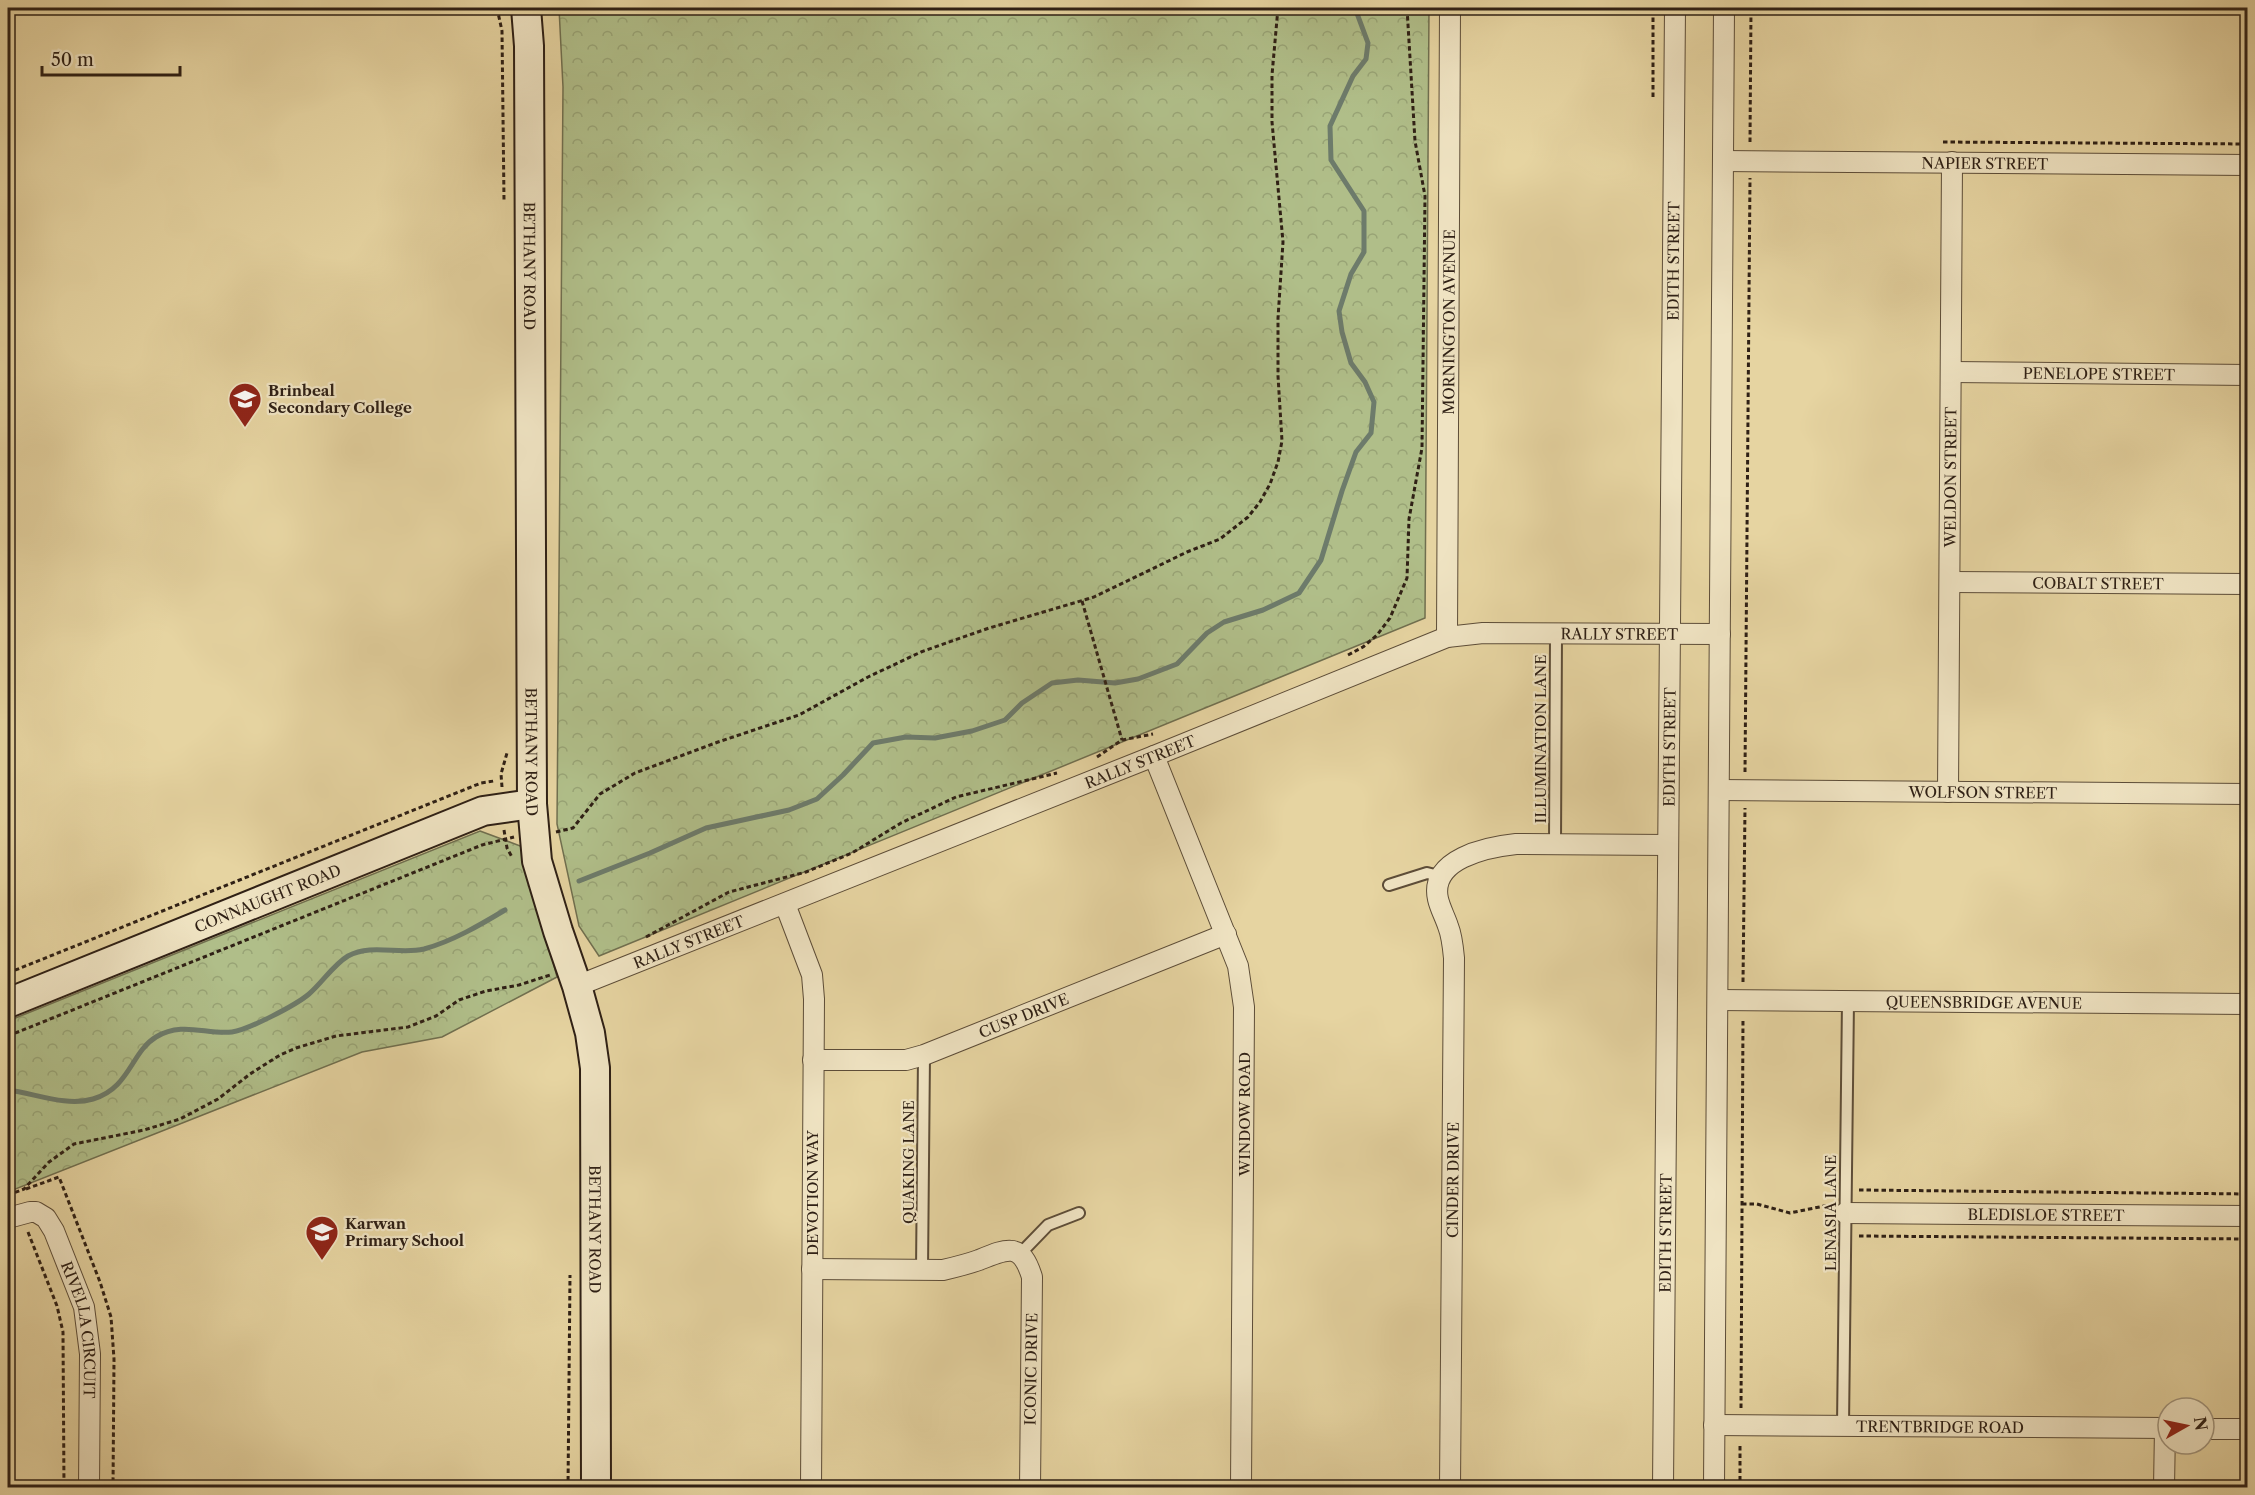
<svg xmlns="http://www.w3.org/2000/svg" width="2255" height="1495" viewBox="0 0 2255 1495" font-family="'Libre Caslon Text',serif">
<defs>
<pattern id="forest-crowns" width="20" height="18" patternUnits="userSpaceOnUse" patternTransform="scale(1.5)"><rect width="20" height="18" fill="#b0be89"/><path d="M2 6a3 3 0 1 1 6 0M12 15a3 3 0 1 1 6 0" fill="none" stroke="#98a375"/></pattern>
</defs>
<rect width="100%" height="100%" fill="#e6d4a1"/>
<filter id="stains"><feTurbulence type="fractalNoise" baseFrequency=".00333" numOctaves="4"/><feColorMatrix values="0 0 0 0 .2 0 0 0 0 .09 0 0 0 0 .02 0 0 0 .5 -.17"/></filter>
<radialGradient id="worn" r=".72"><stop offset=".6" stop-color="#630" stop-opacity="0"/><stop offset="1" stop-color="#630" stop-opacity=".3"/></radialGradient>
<path fill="url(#forest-crowns)" stroke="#706f4f" stroke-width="1.5" d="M559,8h870l-4,610 -826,338 -20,-30 -22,-102 6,-737z
M480,831l43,16 34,130 -115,60 -80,15 -354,140v-171z"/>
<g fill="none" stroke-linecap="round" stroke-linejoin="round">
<path stroke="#6d7b6b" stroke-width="5" d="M579,881l71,-28 56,-25 83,-18 28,-11 26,-24 30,-32 33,-6 29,1 37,-7 33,-11 17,-17 30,-20 26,-3 37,3 23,-4 39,-15 30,-31 17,-11 39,-12 36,-17 22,-33 21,-69 14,-39 15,-19 3,-31 -9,-20 -14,-19 -9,-31 -3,-21 12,-37 13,-22v-41l-33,-51 -1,-34 23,-50 13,-17 2,-16 -13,-35
M8,1090c26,3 58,17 85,9 37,-11 38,-47 63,-62 27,-16 50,-2 76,-5 16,-2 64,-27 77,-38 13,-11 24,-29 39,-38 24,-13 51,-1 76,-7 29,-8 56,-24 81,-39"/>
<defs>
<path id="lane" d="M1555,844l1,-210
M1389,885l38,-12 12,3
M1020,1254l28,-29 31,-12
M922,1270l2,-215
M1843,1426l5,-425"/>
<g id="street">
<path id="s1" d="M1723,161l525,4"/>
<path id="s2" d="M1951,372l297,3"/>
<path id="s3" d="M1950,582l298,2"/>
<path id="s4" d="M1447,637l3,-629"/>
<path d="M1154,756l84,210 6,41 -3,481"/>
<path id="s5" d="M1719,790l529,4"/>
<path id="s6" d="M1948,792l4,-630"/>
<path d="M785,904l27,71 2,24 -3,489"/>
<path id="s7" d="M577,986l577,-230 293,-119 36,-4 237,1"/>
<path id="s8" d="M1718,1000l530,4"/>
<path id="s9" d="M813,1060h93l18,-5 302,-121"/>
<path id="s10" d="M1845,1213l403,3"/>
<path id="s11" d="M8,1218l22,-6h6l10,6 8,13 30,76 6,47 -1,134"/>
<path d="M812,1269l131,1c13,-3 25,-6 36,-10 29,-12 42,-18 53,17l-2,211"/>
<path id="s12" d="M1714,1425l454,3"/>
<path d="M2204,1429h44"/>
<path id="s13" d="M1450,1488l4,-530c-1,-11 -2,-22 -6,-32 -3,-9 -8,-18 -10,-27 -9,-40 49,-52 78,-55l152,1"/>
<path id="s14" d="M1663,1488l12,-1480"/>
<path d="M1714,1488l10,-1480"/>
<path d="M2164,1488l1,-60"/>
</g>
<g id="secondary">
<path id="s15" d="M526,8l3,38 3,758 5,57 21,70 19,55 13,47 5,35 1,420"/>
<path id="s16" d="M8,1003l475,-192 49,-7"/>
</g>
</defs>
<use href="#lane" stroke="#5d4d38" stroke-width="14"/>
<use href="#street" stroke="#5d4d38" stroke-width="22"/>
<use href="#secondary" stroke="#2f2015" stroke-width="32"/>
<path stroke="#2f2015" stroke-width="3" stroke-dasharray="4.5 3" stroke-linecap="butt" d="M497,8l5,23 2,169
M1653,97v-89
M1750,142l1,-134
M1943,142l305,2
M1082,601l40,139
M1348,655l15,-8 14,-12 13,-17 17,-40 2,-59 13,-71 3,-252 -10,-55 -8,-133
M1097,757l25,-17 31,-6
M1745,772l5,-594
M502,787l-1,-13 6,-21
M504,830l3,18 5,9
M556,832l17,-4 27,-34 35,-21 83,-31 81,-27 69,-38 53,-25 68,-24 105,-31 93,-45 33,-13 28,-22 12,-15 10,-18 8,-22 4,-21 -4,-65v-58l5,-76 -11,-120v-47l6,-67
M646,937l83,-45 77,-20 46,-19 49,-30 55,-26 101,-24
M8,973l473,-190 13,-2
M1743,982l2,-174
M8,1036l474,-191 32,-8
M26,1189l33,-12 41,105 11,35 3,42 -1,129
M1859,1190l389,4
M8,1195l16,-6 25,-27 25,-18 70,-14 36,-11 38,-20 32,-25 30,-19 16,-7 40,-12 72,-9 28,-11 23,-16 27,-9 33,-6 31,-10
M1742,1204h15l33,9 39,-8
M28,1232l29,74 6,26 1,156
M1859,1236l389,3
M1741,1408l2,-390
M2184,1449l14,-1
M568,1488l2,-213
M1740,1488v-44"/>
<use href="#lane" stroke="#efe3c2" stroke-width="10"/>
<use href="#street" stroke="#efe3c2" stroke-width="20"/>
<use href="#secondary" stroke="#efe3c2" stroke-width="28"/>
</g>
<defs>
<symbol id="school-pin" viewBox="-11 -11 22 30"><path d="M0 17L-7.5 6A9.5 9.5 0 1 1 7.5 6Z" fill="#8f2418" stroke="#efe3c2"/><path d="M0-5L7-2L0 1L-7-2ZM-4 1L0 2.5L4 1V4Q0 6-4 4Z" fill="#fff"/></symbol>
</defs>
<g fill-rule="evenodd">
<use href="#school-pin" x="226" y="380" width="38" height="52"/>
<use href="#school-pin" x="303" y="1213" width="38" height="52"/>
</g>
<g text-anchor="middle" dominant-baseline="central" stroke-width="4.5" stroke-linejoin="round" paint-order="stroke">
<g font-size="15" fill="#2f2015" stroke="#efe3c2">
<text stroke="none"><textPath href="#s1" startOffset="262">NAPIER STREET</textPath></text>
<text stroke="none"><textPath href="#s14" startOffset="1227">EDITH STREET</textPath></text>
<text stroke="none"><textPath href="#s15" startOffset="258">BETHANY ROAD</textPath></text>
<text stroke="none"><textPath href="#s4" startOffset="315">MORNINGTON AVENUE</textPath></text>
<text stroke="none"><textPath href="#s2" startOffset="148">PENELOPE STREET</textPath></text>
<text stroke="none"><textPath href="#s6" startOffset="315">WELDON STREET</textPath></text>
<text stroke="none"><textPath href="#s3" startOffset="148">COBALT STREET</textPath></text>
<text stroke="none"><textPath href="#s7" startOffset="1110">RALLY STREET</textPath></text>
<text transform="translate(1540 739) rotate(-90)">ILLUMINATION LANE</text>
<text stroke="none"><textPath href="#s14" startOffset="741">EDITH STREET</textPath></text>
<text stroke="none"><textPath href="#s15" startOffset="744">BETHANY ROAD</textPath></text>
<text stroke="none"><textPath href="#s7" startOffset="606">RALLY STREET</textPath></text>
<text stroke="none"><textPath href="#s5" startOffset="264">WOLFSON STREET</textPath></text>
<text stroke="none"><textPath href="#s16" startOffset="280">CONNAUGHT ROAD</textPath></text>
<text stroke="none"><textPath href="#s7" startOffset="120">RALLY STREET</textPath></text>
<text stroke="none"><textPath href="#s8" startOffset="266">QUEENSBRIDGE AVENUE</textPath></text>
<text stroke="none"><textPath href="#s9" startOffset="219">CUSP DRIVE</textPath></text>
<text transform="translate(1244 1114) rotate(-90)">WINDOW ROAD</text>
<text transform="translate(908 1162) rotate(-90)">QUAKING LANE</text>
<text stroke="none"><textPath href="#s13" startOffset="308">CINDER DRIVE</textPath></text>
<text transform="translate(812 1193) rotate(-90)">DEVOTION WAY</text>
<text transform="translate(1830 1213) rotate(-90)">LENASIA LANE</text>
<text stroke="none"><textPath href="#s10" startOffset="201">BLEDISLOE STREET</textPath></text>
<text stroke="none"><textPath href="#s15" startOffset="1230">BETHANY ROAD</textPath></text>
<text stroke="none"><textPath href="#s14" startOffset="255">EDITH STREET</textPath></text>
<text stroke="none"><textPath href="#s11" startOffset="159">RIVELLA CIRCUIT</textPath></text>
<text transform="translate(1031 1369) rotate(-89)">ICONIC DRIVE</text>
<text stroke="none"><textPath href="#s12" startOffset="226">TRENTBRIDGE ROAD</textPath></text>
</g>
<g font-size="15" font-weight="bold" fill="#2f2015" stroke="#efe3c2" text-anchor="start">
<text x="268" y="390">Brinbeal<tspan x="268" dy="17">Secondary College</tspan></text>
<text x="345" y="1223">Karwan<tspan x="345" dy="17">Primary School</tspan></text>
</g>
</g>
<rect width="2255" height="1495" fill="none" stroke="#e6d4a1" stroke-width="30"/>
<rect x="9" y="9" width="2237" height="1477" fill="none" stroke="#2f2015" stroke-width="3"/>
<rect x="15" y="15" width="2225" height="1465" fill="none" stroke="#2f2015" stroke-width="1.5"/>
<g transform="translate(2186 1426) rotate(81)"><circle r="28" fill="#efe3c2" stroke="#a2957d" stroke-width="1.5"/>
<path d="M0-4.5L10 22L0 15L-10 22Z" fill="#8f2418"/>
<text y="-9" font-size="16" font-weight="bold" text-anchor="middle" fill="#2f2015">N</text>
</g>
<path d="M42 66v9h138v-9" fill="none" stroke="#2f2015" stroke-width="3"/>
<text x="51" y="66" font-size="18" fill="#2f2015" stroke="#efe3c2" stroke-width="4.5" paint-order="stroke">50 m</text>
<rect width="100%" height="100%" filter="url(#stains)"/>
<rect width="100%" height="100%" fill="url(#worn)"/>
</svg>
